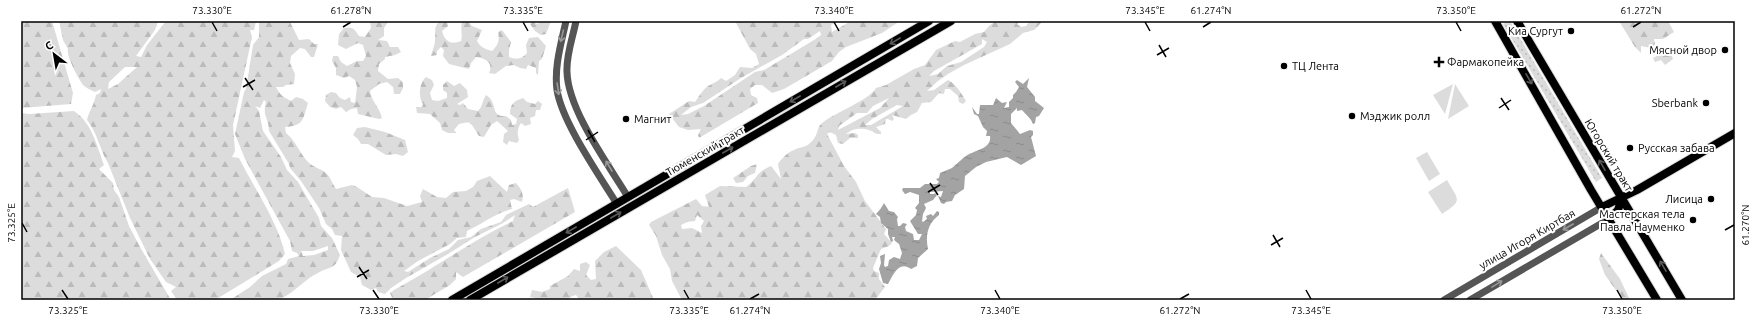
<svg xmlns="http://www.w3.org/2000/svg" width="1756" height="321" viewBox="0 0 1756 321" font-family="Ubuntu,sans-serif">
<defs>
<pattern id="grass-dots" width="8" height="8" patternUnits="userSpaceOnUse"><rect width="8" height="8" fill="#dcdcdc"/><path d="M2 2h.1M6 6h.1" fill="none" stroke="#bbb" stroke-width="1.8" stroke-linecap="round"/></pattern>
<pattern id="forest-firs" width="22" height="20" patternUnits="userSpaceOnUse"><rect width="22" height="20" fill="#dcdcdc"/><path d="M5 1l3.5 6h-7zM16 11l3.5 6h-7z" fill="#bbb"/></pattern>
<pattern id="water-ripples" width="26" height="14" patternUnits="userSpaceOnUse"><rect width="26" height="14" fill="#a3a3a3"/><path d="M2 4q2-2 4 0t4 0M15 11q2-2 4 0t4 0" fill="none" stroke="#8b8b8b"/></pattern>
</defs>
<rect width="100%" height="100%" fill="#fff"/>
<path fill="url(#grass-dots)" d="M1508,21h2l92,157 -6,4 -93,-158z"/>
<path fill="url(#forest-firs)" fill-rule="evenodd" d="M21,21h31l21,72 -2,11 -50,4z
M59,21h99l-3,9 -19,26 5,1 6,-12 19,-24h90l-2,9h-4l2,7 -19,88 2,26 -3,6 7,1c15,30 39,64 46,96l-6,7 -64,39h-38l-6,-9 5,-4 -10,-5 -16,-23 -20,-41 -22,-55c-9,-15 -10,-29 -21,-43 2,-9 7,-15 9,-25l4,-2 1,-4 -6,3c-4,-2 -9,-4 -12,-7 -5,-7 -17,-29 -15,-36l-5,-9zM125,67h12l-19,17 -10,5 1,-7z
M259,21h42l-11,1 9,18 10,-1 5,5h4l-4,13h-3l-6,-8 -5,-1 -9,8 -1,7 5,11 -1,10 -8,1 -3,2h-7c4,8 7,10 15,14l5,-4 7,2 5,4c-5,16 -4,23 -23,24l1,6c10,8 14,21 23,30 6,5 14,6 19,12 3,4 5,10 8,14l16,-4 5,2 15,10 12,1 23,8 15,-4 -2,-6 3,-7 14,8 9,1 7,-6 13,-1 7,-4 4,-6 13,-5 17,16 2,-7 7,-2c6,7 8,11 6,19l-8,-3 -4,1 2,9c-16,4 -30,15 -45,22l-1,6 -9,1 -7,6 -32,17 -14,10 4,1 22,-14 19,-9 9,-9 13,-3 10,-8 20,-7 5,-7 23,-11 4,3 35,-19 7,24 -112,65 -7,-5v7l-6,6 -25,15h-32l-3,-7 4,-3c41,-22 77,-49 119,-69l2,-6 -12,8 -28,14 -27,17 -42,24 -15,10 -6,6 -7,-2 -2,-4 -5,2 -9,-5 -2,-8 -9,-5 -10,-22 1,-14 -7,-1 -3,-6 -6,-5 -7,-16 -18,-27 -11,-13 -1,-4 -20,-33c0,-14 -7,-13 -3,-29l-2,-2 -4,8 -5,-2 4,5 4,20 18,26 6,13 11,12 21,36 2,8 11,12 8,17c-5,15 -10,11 -22,18 -13,6 -23,19 -36,25 -12,5 -38,2 -52,2l20,-13 12,-11 24,-12 2,-5 11,-3 -2,-3 -5,-2 -2,-10 -45,-82 -10,-25 9,-42 2,-3 7,-44 6,-8zM328,246v4l-14,5 -11,1 -2,-5h12z
M370,21h26l-8,1 -4,6v8l-6,4 9,1 3,6h8l3,5 -6,3 -10,2v2l-6,5 -1,7 10,8 10,-1 5,4v6l-3,6h-6l-1,-7 -6,-5 -8,2 -9,7c1,10 10,17 12,27l-3,1 -21,-5 -1,-6 -6,1 -5,3 -5,-5 -5,2 -6,-2 -5,-6 1,-6 5,-3 5,1 4,5 5,2 5,-3 1,5 4,1 2,-16 -2,-7 -6,-4 -5,2 -8,-3v-7l-4,-7 1,-5h5l3,6 6,4 10,-5h6l3,-5 -3,-11 -5,-2 -12,6 -8,-4 1,-11 5,-6c8,-2 11,1 15,8l6,1 6,-9z
M440,21h7l1,5 -6,5c3,11 9,14 19,10 2,-7 -1,-12 1,-19h7l3,4 10,4 -5,11c3,6 8,8 15,10 6,-6 8,-10 6,-19l4,-2 9,12 -2,8v7c8,3 13,2 18,-4l-1,-8 3,-7 9,-1 8,9 -4,13 -3,2 -1,14 -2,-2v-5l-8,-3 -2,4 -6,-1 -6,-3 -8,1 -11,8 -6,-1c5,-10 -4,-15 -13,-16l-5,6 -2,6 -20,-5 -6,-8 1,-6 -3,-3 -4,4v4l-6,1c1,-5 4,-11 4,-16 1,-8 -2,-13 5,-19z
M533,21l4,3 5,-3h9l-5,13 -5,1 -6,-4 -5,-7z
M735,21h105l-9,4 1,7 19,-11h49l-18,12 -36,14 -7,5 -7,9 -48,28 -12,4 -10,-8h-7l-5,4 1,6 6,3 1,5 -59,35 -1,-3 3,-6 -13,1 -9,-3 -10,-13 20,-13 6,1c4,-6 9,-14 15,-17 5,-3 7,-3 11,-7l5,3 9,-6 5,-8 12,1 7,-4 -3,-10 -6,-5zM820,31l1,4 -7,5 -50,30 -9,2 -51,34 -16,8 -7,1 10,-8 12,-4 38,-25 41,-23 22,-16h4z
M996,21h24l-3,3 4,3 5,-1 3,-4 -2,-1h16l-9,9 -11,3 -13,11 -46,21 -16,9 -10,7 -11,10 7,-1 14,-10c7,3 14,14 18,21l-3,3 -4,-2 -1,-6 -8,-7h-5l-1,5 -5,-1 -8,9 -9,1 -5,9 -6,3 -5,4 -14,-4 2,4 -2,2 -4,-2h-2l-1,5 -9,3 5,5v2h-4c-8,-6 -23,-8 -31,0l9,-1 3,2v3h-8l-7,6 -5,-1 -2,-8 -6,-3 -3,2 17,32 12,16 9,19 21,28 -2,5 8,9 -3,3 -8,3 -8,19 1,3 5,2v6l6,8 -10,13h-193l-10,-19 -2,-12 -8,-14 -6,-19 -7,-11 2,-3 45,-23 6,7 7,1 -4,-12 15,-9 26,1c12,-9 10,-15 25,-21l10,13 -3,-15c3,-5 10,-12 16,-14 5,-3 10,-2 15,-6 10,-8 7,-15 12,-20 12,-11 49,-24 55,-36l10,-3 28,-16 11,-4 11,-15 19,-9 5,1 15,-8 9,-2 5,-6zM982,39l5,3 -3,5 -23,15 -14,4 -9,8 -9,2 5,-5 48,-27zM889,98l-9,10 -42,22 1,-4 18,-13h10l6,-7zM897,105l6,1 -32,19h-6l7,-6zM697,215l7,6 -3,5 1,7 -10,-5 -10,1 -1,-4 6,-3 8,-1z
M1619,21h49l6,11 -11,7h-9l1,5 -4,4 -10,-2v7l-6,-6z
M1667,51h3l3,8 -8,6 -4,-5 -6,2 -2,-4z
M426,77l6,3 2,5 -4,8 2,7 6,1 9,-3v-5l-4,-3v-5l4,-4 7,5 6,-3 7,7 1,7 -11,7 3,1 3,-2 5,6 10,2c5,-5 4,-10 8,-16 13,8 3,22 20,21l5,4 1,5 4,-1 1,-5 -7,-5c0,-10 4,-13 13,-16l4,4 8,2 3,-3 4,3 -2,6h-4l-1,6 -5,2 1,6 -6,2 -4,-3c-4,6 -4,10 -2,17l-2,3 -8,-2 -2,4 -4,-3 1,-8 4,-3 -11,-10 -6,4 -7,12 -5,-1 -7,-11 -4,-3 -9,2 -5,6 2,3h-8l-6,-3 -2,-7 -10,-9 -13,-1 -1,-6h6l1,-3c-5,-7 -4,-21 3,-27z
M74,111c18,12 23,35 30,54l-5,4 14,14 1,7 5,7 10,29 11,21 31,53h-150v-187l8,1z
M365,127l20,5 20,8 3,12 -5,4 -7,-2 -10,1 -18,-11h-7l-3,-5 -5,-4 4,-7z
M757,164l-2,9 -7,3 -5,6 -7,1 -3,-5 18,-12z
M616,246l25,24 13,30h-74l-4,-5c-5,1 -7,4 -11,5 -9,3 -26,-1 -35,-3l2,-7 10,2 8,-3v-3l18,-10 6,-7 6,2v-7l6,-2 4,3 -4,10 5,5 5,-1 -1,-18 9,-9z
M1601,253l19,26 10,21h-7l-18,-25 -6,-16z"/>
<path fill="#dcdcdc" d="M1453,84l-8,30 -12,-19z
M1455,84l14,22 -21,13z
M1427,152l13,22 -11,7 -13,-23z
M1447,180c12,21 16,20 -5,34l-14,-22z"/>
<path fill="url(#water-ripples)" d="M1029,78l-2,9 8,10v4l9,7 -5,8 -3,1 -1,6 -2,1c-2,-6 -7,-9 -11,-14l-5,1v-3l-6,6v9l9,11 10,-4 3,1v4l-2,2 5,19 -15,9 -14,-8 -21,5 -10,5 -11,9 -1,13 -9,6 -3,6 -6,1 -2,2 -3,-1 -3,-7 3,1 2,-6 -13,1v2h4l1,-1 2,2 -4,5 -9,4 2,4 -3,6 -1,7 1,1 4,-3 -1,-3 5,-2 2,2 4,-5 2,1v3c-11,8 -14,20 -11,34l-10,9 -1,8 -6,3c-12,-9 -18,6 -23,15l-5,-1 -4,-14 2,-6 -1,-7 5,-2 -1,11 1,2 3,-1 1,-6 5,-3 6,2 2,-6 -3,-9 -5,-4 1,-3h-3l1,4 -2,1 -3,-8v-5l-7,-6 -1,-6 -4,-3c3,-3 6,-7 8,-11l5,8 5,1 4,5 -1,2 1,7h2l3,-3 4,1 -2,3 1,4 7,3 1,6h5l3,-6h-4l-8,-13 6,-6 1,-5 -2,-2 4,-5v-8l-9,-3 -5,2 -3,-4 1,-2h17l5,-4h12l2,-2 -3,-3 3,-1 1,-5c4,-2 8,-3 12,-5 1,-1 11,-10 14,-12 8,-6 26,-7 24,-20h-4l1,-5 -4,-4 -5,-11 -4,-2 -2,-7 5,7h2l1,-9h13l3,-7 6,5 5,-1 -3,6 5,-1v-5l4,-4v-3l3,-3 3,-5 -4,-5 2,-2 6,4z"/>
<g fill="none" stroke-linecap="round" stroke-linejoin="round">
<defs>
<path id="major" d="M1495,21l96,169 66,110
M1517,21l165,279
M1602,207l35,-17 98,-57
M1609,219l9,-9 4,-12
M452,300l477,-279
M470,300l481,-279"/>
</defs>
<use href="#major" stroke="#dbdbdb" stroke-width="10"/>
<path stroke="#555" stroke-width="7" d="M566,21c-5,23 -12,46 -9,69 5,32 42,85 60,114
M576,21c-3,16 -10,34 -9,51 1,38 41,92 61,125
M1444,300l158,-93
M1470,300l139,-81"/>
<use href="#major" stroke="#000" stroke-width="8"/>
</g>
<defs><path id="oneway-shaft" d="M-6 0H5M1.5-3L5.5 0L1.5 3" fill="none" stroke-width="1.6" stroke-linecap="round" stroke-linejoin="round"/></defs>
<g stroke="#999">
<use href="#oneway-shaft" transform="translate(562 36) rotate(104)"/>
<use href="#oneway-shaft" transform="translate(558 89) rotate(82)"/>
<use href="#oneway-shaft" transform="translate(609 166) rotate(-121)"/>
<use href="#oneway-shaft" transform="translate(1568 227) rotate(150)"/>
<use href="#oneway-shaft" transform="translate(1497 284) rotate(-31)"/>
</g>
<g stroke="#595959">
<use href="#oneway-shaft" transform="translate(895 41) rotate(150)"/>
<use href="#oneway-shaft" transform="translate(1529 79) rotate(60)"/>
<use href="#oneway-shaft" transform="translate(841 84) rotate(-30)"/>
<use href="#oneway-shaft" transform="translate(795 99) rotate(150)"/>
<use href="#oneway-shaft" transform="translate(728 150) rotate(-30)"/>
<use href="#oneway-shaft" transform="translate(1602 165) rotate(-120)"/>
<use href="#oneway-shaft" transform="translate(616 215) rotate(-30)"/>
<use href="#oneway-shaft" transform="translate(571 230) rotate(150)"/>
<use href="#oneway-shaft" transform="translate(1663 266) rotate(-120)"/>
<use href="#oneway-shaft" transform="translate(503 280) rotate(-30)"/>
</g>
<path fill="none" stroke="#000" stroke-width="1.5" d="M212,22l5,9M523,22l5,9M834,22l5,9M1145,22l5,9M1456,22l5,9M343,27l8,-5M1203,27l8,-5M1633,27l8,-5M1159,45l7,12M1157,55l12,-7M245,78l8,12M243,87l12,-7M1501,98l8,12M1499,108l12,-8M588,130l7,12M586,140l12,-8M930,183l8,12M928,192l12,-7M22,223l5,9M1725,230l9,-5M1273,235l7,12M1271,245l12,-7M359,267l8,12M357,277l12,-7M62,290l6,9M373,290l6,9M684,290l5,9M995,290l5,9M1306,290l5,9M1617,290l5,9M750,299l9,-5M1180,299l9,-5"/>
<g fill="#000" stroke="#fff" stroke-width="1.5">
<circle cx="1571" cy="31" r="4"/>
<circle cx="1725" cy="50" r="4"/>
<path d="M1437 56h4v4h4v4h-4v4h-4v-4h-4v-4h4z"/>
<circle cx="1284" cy="66" r="4"/>
<circle cx="1706" cy="103" r="4"/>
<circle cx="1352" cy="116" r="4"/>
<circle cx="626" cy="119" r="4"/>
<circle cx="1630" cy="148" r="4"/>
<circle cx="1711" cy="199" r="4"/>
<circle cx="1693" cy="220" r="4"/>
</g>
<g text-anchor="middle" dominant-baseline="central" stroke-width="4" stroke-linejoin="round" paint-order="stroke">
<g font-size="11" fill="#000" stroke="#fff" text-anchor="end">
<text x="1563" y="31">Киа Сургут</text>
<text x="1717" y="50">Мясной двор</text>
<text x="1447" y="62" text-anchor="start">Фармакопейка</text>
<text x="1292" y="66" text-anchor="start">ТЦ Лента</text>
<text x="1698" y="103">Sberbank</text>
<text x="1360" y="116" text-anchor="start">Мэджик ролл</text>
<text x="634" y="119" text-anchor="start">Магнит</text>
<text x="1638" y="148" text-anchor="start">Русская забава</text>
<text x="1703" y="199">Лисица</text>
<text x="1685" y="214">Мастерская тела<tspan x="1685" dy="13">Павла Науменко</tspan></text>
</g>
<g font-size="11" fill="#000" stroke="#fff">
<text transform="translate(705 151) rotate(-30)">Тюменский тракт</text>
<text transform="translate(1609 155) rotate(59)">Югорский тракт</text>
<text transform="translate(1527 239) rotate(-30)">улица Игоря Киртбая</text>
</g>
</g>
<rect width="1756" height="321" fill="none" stroke="#ffffff" stroke-width="44"/>
<g transform="translate(54 54) rotate(329)" stroke="#ffffff" stroke-width="3" paint-order="stroke">
<path d="M0-3L7 15L0 10L-7 15Z" fill="#000000"/>
<text y="-6" font-size="11" font-weight="bold" text-anchor="middle" fill="#000000">С</text>
</g>
<rect x="22" y="22" width="1712" height="277" fill="none" stroke="#000" stroke-width="1.5"/>
<g font-size="10" text-anchor="middle" fill="#000">
<text x="212" y="14">73.330°E</text>
<text x="351" y="14">61.278°N</text>
<text x="523" y="14">73.335°E</text>
<text x="834" y="14">73.340°E</text>
<text x="1145" y="14">73.345°E</text>
<text x="1211" y="14">61.274°N</text>
<text x="1456" y="14">73.350°E</text>
<text x="1641" y="14">61.272°N</text>
<text transform="translate(11 223) rotate(-90)" y="4">73.325°E</text>
<text transform="translate(1745 225) rotate(-90)" y="4">61.270°N</text>
<text x="68" y="314">73.325°E</text>
<text x="379" y="314">73.330°E</text>
<text x="689" y="314">73.335°E</text>
<text x="750" y="314">61.274°N</text>
<text x="1000" y="314">73.340°E</text>
<text x="1180" y="314">61.272°N</text>
<text x="1311" y="314">73.345°E</text>
<text x="1622" y="314">73.350°E</text>
</g>
</svg>
